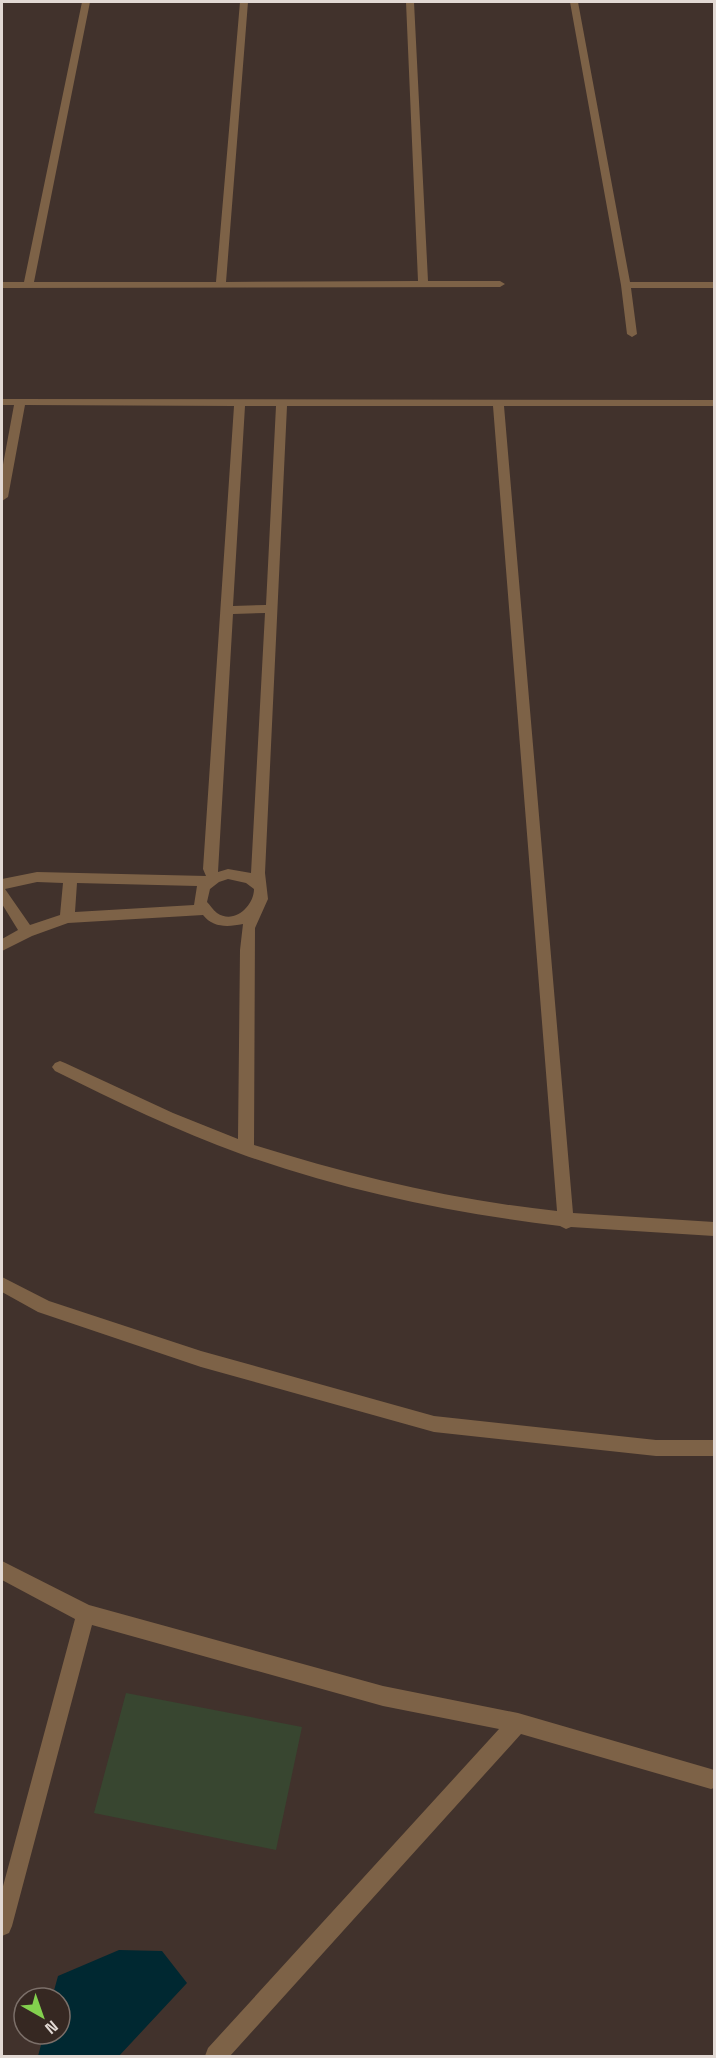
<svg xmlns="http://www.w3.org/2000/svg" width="716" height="2058" viewBox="0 0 716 2058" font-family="'Space Grotesk',sans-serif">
<rect width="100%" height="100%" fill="#41322c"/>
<path fill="#384630" d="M126,1693l176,34 -26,123 -182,-37z"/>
<path fill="#002831" d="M119,1950l43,1 25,32 -68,73h-81l6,-22h16v-36h-8l6,-22z"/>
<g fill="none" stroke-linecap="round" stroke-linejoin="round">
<path fill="#7d6247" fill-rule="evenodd" d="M82,2h8l-56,280h182l24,-280h8l-22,280 192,-1 -12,-279h8l14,279h72l5,3 -5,3 -498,1v-6h22z
M570,2h8l52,280h84v6h-83l6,46 -5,3 -5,-3 -6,-49z
M2,399l712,1v6h-210l69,807 141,9v14l-143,-9 -5,2 -6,-3c-108,-13 -216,-35 -319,-72 -64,-23 -125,-53 -186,-83l-3,-4 3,-4 5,-2 5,2 108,50 65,26 2,-189 3,-26c-15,3 -30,4 -40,-9l-135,8 -36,13 -30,15v-12l16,-9 -16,-26v-25l35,-7 169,4 -3,-7 31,-463 -209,-1 -17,92 -6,4v-31l12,-65h-12zM245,406h31l-10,199 -33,1zM287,406h206l64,805c-104,-11 -204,-35 -303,-66l1,-217 13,-29 -3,-26zM265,613l-14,260 -23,-4 -10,3 15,-258zM228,879l18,4 8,6c0,17 -20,36 -37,24 -4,-3 -7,-8 -10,-11l3,-13 9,-7zM37,882l26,1 -3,32 -30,10 -25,-36zM77,883l120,3 -3,19 -119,7z
M2,1277l47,24 152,50 233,65 222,24h58v16h-58l-222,-24 -233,-65 -163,-55 -36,-20z
M2,1561l87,44 294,81 135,27 193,56 3,1v18l-3,1 -190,-55 -291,322h-25l3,-8 291,-319 -116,-23 -291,-81 -80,301 -3,7 -7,3v-46l73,-271 -73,-39z"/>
</g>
<rect width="716" height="2058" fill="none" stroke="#e2d9d4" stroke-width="6"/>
<g transform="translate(42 2016) rotate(140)"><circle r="28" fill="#362822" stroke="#7b6f69" stroke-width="1.5"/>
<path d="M0-4.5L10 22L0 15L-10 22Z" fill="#83d04e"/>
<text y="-9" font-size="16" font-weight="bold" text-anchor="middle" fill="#e2d9d4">N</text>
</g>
</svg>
